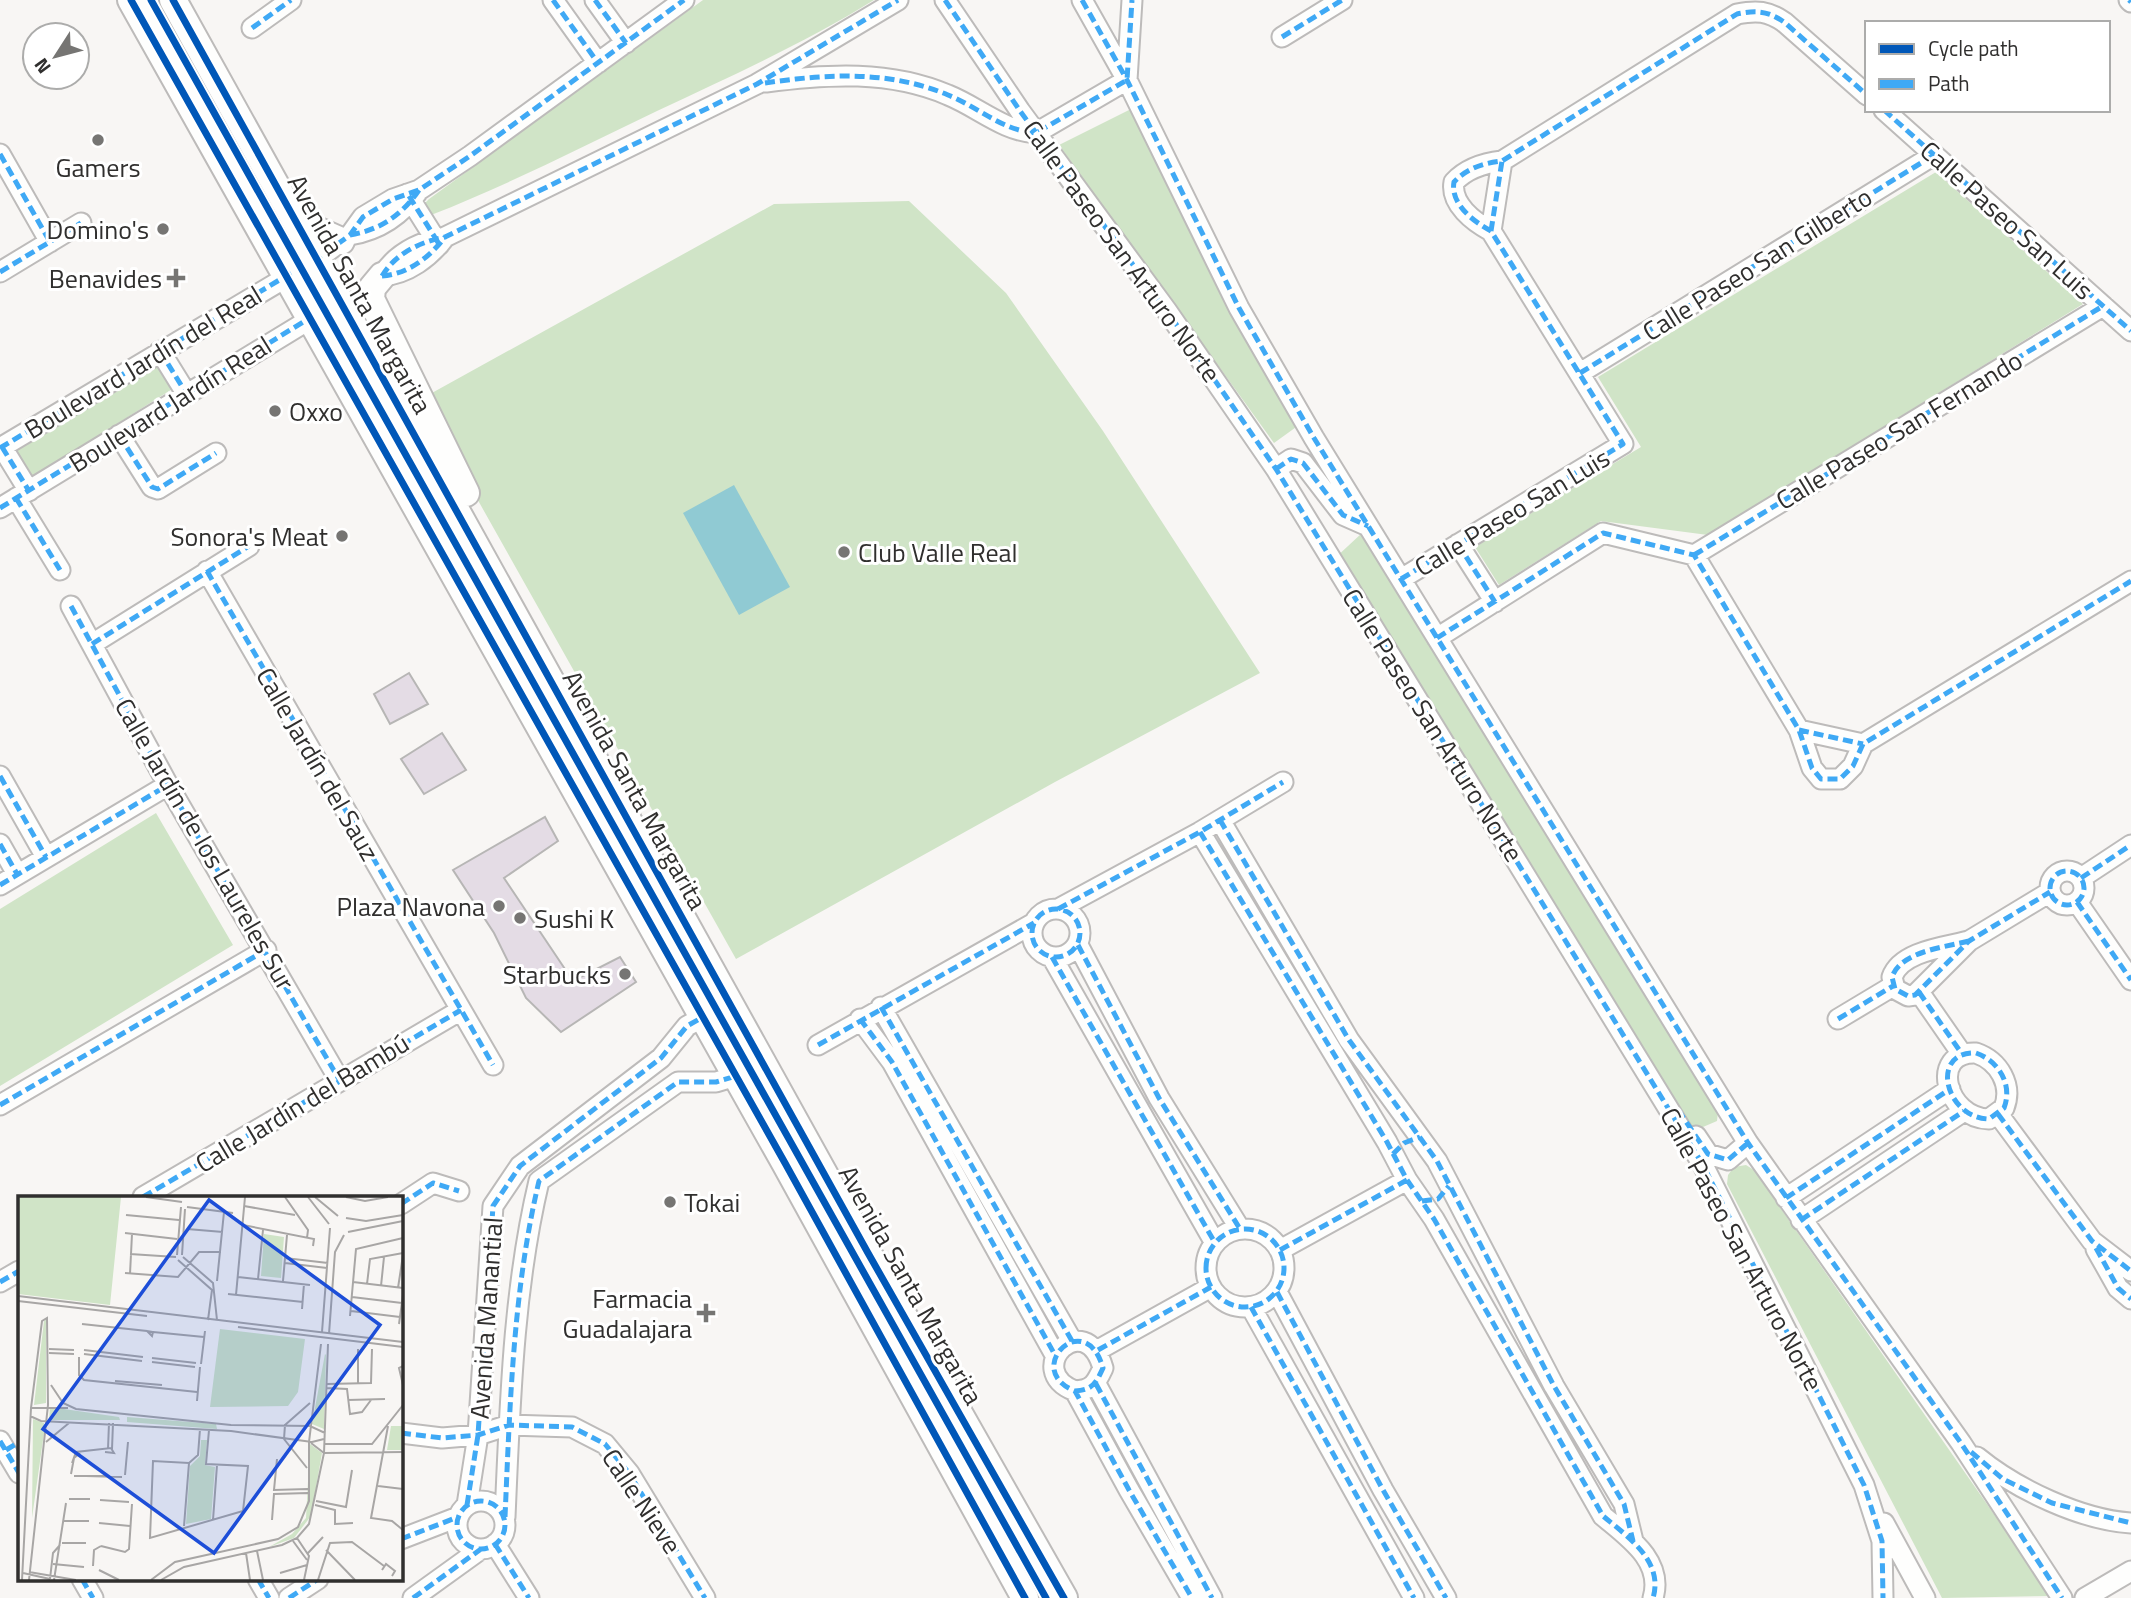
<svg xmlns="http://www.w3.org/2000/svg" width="2131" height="1598" viewBox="0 0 2131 1598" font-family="'Titillium Web',sans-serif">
<rect width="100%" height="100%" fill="#f8f6f4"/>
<path fill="#d0e4c7" d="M703,0h171c-69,43 -143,76 -217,111 -75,36 -149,74 -226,104l-8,-10 6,-6z
M1131,109l168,316 -25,18 -215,-298z
M1936,172l147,132 -375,231 -107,-14 -102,64 -24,-38 166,-100 -43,-70z
M909,201l97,92 97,138 157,242 -205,109 -319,177 -315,-560 353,-195z
M159,362l15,26 -143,90 -17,-27z
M1362,533l356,579 -1,9 -28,12 -355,-574z
M156,813l77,132 -233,141v-177z
M1746,1165l8,5 297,426 -109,2 -215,-414 1,-9 6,-8z"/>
<path fill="#90cad3" d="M734,485l56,102 -51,28 -56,-102z"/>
<path fill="#e4dce5" stroke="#b7b6b5" stroke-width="2" d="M409,673l19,31 -38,20 -16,-30z
M442,733l24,37 -42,24 -23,-35z
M545,817l13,24 -54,37 69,103 47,-24 16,25 -75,50 -35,-34 -32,-65 -41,-63z"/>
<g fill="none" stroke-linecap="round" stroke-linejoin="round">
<defs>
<path id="street" d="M553,0l45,63
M595,0l31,43
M945,0l75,111 147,200 109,158 427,696 161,320 18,56 1,57
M1082,0l45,80 112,228 75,130 434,705 213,300 101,155
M2129,0l2,2
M252,28l39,-28
M1282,37l60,-37
M766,82c61,-8 124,-12 182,13 30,12 55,36 88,38l91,-53 5,-80
M1884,110l247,221
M0,154l50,88
M407,194l32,51
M1491,231l11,-70
M350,235c30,-5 52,-20 69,-45
M0,272l81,-49
M382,276c14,-23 38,-34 63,-39l312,-153 141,-84
M382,276c26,-2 48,-19 63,-39
M160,351l26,42
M1580,373l354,-218
M119,435l33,52 6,2 58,-36
M2,447l27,44
M0,448l317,-189 33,-24 13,-18 30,-18 26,-9 51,-34 214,-156
M1276,469l15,-10 12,4 40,52 25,11
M16,498l44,72
M0,508l340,-207
M1458,544l37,58
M1694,555l409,-249
M207,571l286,494
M1401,579l222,-135 -132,-213c-17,-9 -41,-27 -37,-49 13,-14 30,-19 48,-21l235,-147c20,-4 31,-3 47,8l83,73
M71,606l97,179 172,296
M1437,638l166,-105 91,22 105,175 13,38 9,11h19l13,-13 10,-22 268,-163
M92,644l157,-98
M1799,730l64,14
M0,776l46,81
M1220,820l129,220 88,121 117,225 70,118 9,37
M1200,832l187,310 20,38 27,39 169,297c25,21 61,45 50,82
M0,844l17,30
M2050 888a17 17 0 1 1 34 0a17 17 0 1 1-34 0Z
M2081,878l50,-33
M0,885l168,-100
M2077,902l54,78
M1058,909l142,-77 83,-50
M1032 933a24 24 0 1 1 48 0a24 24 0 1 1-48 0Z
M1969,941c-23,6 -68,10 -77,36l3,12 13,7 7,-1 54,-54 81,-49
M1078,945l81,153 81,131
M1052,957l163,286
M1919,992l43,62
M881,1007l191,334
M860,1019l32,43 163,293
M1838,1019l55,-33
M818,1045l216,-122
M1976,1053c23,8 37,32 28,55l-15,11c-44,-1 -60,-68 -13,-66z
M0,1105l266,-155
M1998,1114l94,127 39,30
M1696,1136l12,18 20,6 20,-17
M143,1197l318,-187
M1786,1198l164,-109
M401,1204l32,-21 26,8
M1801,1220l163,-109
M1206 1268a39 39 0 1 1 78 0a39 39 0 1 1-78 0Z
M2096,1249l22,39 13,11
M1280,1250l127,-70
M0,1282l19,-11
M1277,1292l106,198 63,108
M1251,1307l163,291
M1098,1350l113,-63
M1096,1384l116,214
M1075,1391c18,-1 21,-8 28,-23 -18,-63 -82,2 -28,23l54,99 63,108
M401,1433l41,5 36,-3 31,-10 63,2 33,17 24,29 76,125
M0,1441l19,32
M1977,1457c39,32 104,63 154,66
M457 1525a24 24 0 1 1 48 0a24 24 0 1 1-48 0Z
M467,1505l11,-70 15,-229 27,-40 141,-108 26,-32 16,-9
M505,1517c5,-112 8,-227 34,-336l139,-99h38l20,-6
M1884,1523l41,75
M401,1539l57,-22
M495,1544l34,54
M82,1579l11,19
M258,1579l11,19
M289,1598l29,-19
M413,1598l68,-49
M2085,1598l46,-27"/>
<path id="secondary" d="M131,0l654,1163 240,435
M173,0l695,1253 196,345
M296,221l45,20
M382,276l-10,12 -1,11 95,194"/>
</defs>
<use href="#street" stroke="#bdbbba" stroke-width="23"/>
<use href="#secondary" stroke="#bdbbba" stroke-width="30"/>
<use href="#street" stroke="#fefefd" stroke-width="19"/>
<use href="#secondary" stroke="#fefefd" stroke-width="26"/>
<path stroke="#3fa9f5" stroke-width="5" stroke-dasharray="10 5" stroke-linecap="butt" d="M553,0l45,63
M595,0l31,43
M945,0l75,111 147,200 109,158 427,696 161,320 18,56 1,57
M1082,0l45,80 112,228 75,130 434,705 213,300 101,155
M2129,0l2,2
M252,28l39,-28
M1282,37l60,-37
M765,83c61,-9 124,-13 183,12 30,12 55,36 88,38l91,-53 5,-80
M1884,110l247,221
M0,154l50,88
M409,196l30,48
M1491,231l11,-70
M350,235c30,-5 52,-20 69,-45
M313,262l37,-27 13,-18 30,-18 26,-9 51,-34 214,-156
M0,272l81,-49
M382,276c14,-23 38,-34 63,-39l312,-153 141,-84
M382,276c26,-2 48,-19 63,-39
M160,351l26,42
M1580,373l354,-218
M119,435l33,52 6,2 58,-36
M2,447l27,44
M0,448l291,-175
M1276,469l15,-10 12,4 40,52 25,11
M16,498l44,72
M0,508l313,-192
M1458,544l37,58
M1694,555l409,-249
M207,571l286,494
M1401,579l222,-135 -132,-213c-17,-9 -41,-27 -37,-49 13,-14 30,-19 48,-21l235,-147c20,-4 31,-3 47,8l83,73
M71,606l97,179 172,296
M1437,638l166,-105 91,22 105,175 13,38 9,11h19l13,-13 10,-22 268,-163
M92,644l157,-98
M1799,730l64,14
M0,776l46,81
M1220,820l129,220 88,121 117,225 70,118 9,37
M1200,832l187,310 20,38 27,39 169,297c25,21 61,45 50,82
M0,844l17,30
M2050 888a17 17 0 1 1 34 0a17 17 0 1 1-34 0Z
M2081,878l50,-33
M0,885l168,-100
M2077,902l54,78
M1058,909l142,-77 83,-50
M1032 933a24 24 0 1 1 48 0a24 24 0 1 1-48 0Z
M1969,941c-23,6 -68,10 -77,36l3,12 13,7 7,-1 54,-54 81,-49
M1078,945l81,153 81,131
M1052,957l163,286
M1919,992l43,62
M881,1007l191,334
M860,1019l32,43 163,293
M1838,1019l55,-33
M818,1045l216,-122
M1976,1053c23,8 37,32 28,55l-15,11c-44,-1 -60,-68 -13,-66z
M0,1105l266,-155
M1678,1110l30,44 20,6 20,-17
M1998,1114l94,127 39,30
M1393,1154l11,-11 16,-6
M143,1197l318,-187
M1786,1198l164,-109
M1422,1201l16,-2 11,-13
M401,1204l32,-21 26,8
M1801,1220l163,-109
M1206 1268a39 39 0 1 1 78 0a39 39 0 1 1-78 0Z
M2096,1248l22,40 13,11
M1280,1250l127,-70
M0,1282l19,-11
M1277,1292l106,198 63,108
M1251,1307l163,291
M1098,1350l113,-63
M1096,1384l116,214
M1075,1391c18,-1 21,-8 28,-23 -18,-63 -82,2 -28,23l54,99 63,108
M401,1433l41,5 36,-3 31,-10 63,2 33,17 24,29 76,125
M0,1441l19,32
M6,1450l13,-8
M1971,1452l32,27 49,24 79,20
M457 1525a24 24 0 1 1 48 0a24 24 0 1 1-48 0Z
M467,1505l11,-70 15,-229 27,-40 141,-108 26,-32 16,-9
M505,1517c5,-112 8,-227 34,-336l139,-99h38l20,-6
M401,1539l57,-22
M495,1544l34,54
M82,1579l11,19
M258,1579l11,19
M289,1598l29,-19
M413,1598l68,-49"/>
<defs>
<path id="cycleway" d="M131,0l654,1163 240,435
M151,0l895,1598
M173,0l695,1253 196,345"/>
</defs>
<use href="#cycleway" stroke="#fff" stroke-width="11"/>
<use href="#cycleway" stroke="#0057b8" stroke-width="7"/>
</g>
<g fill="#767573" stroke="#fff" stroke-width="2.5">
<circle cx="98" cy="140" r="7"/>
<circle cx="163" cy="229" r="7"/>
<path d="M172.5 267.5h7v7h7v7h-7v7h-7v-7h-7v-7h7z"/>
<circle cx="275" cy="411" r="7"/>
<circle cx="342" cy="536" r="7"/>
<circle cx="844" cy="552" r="7"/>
<circle cx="499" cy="906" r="7"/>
<circle cx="520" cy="918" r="7"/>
<circle cx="625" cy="974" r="7"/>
<circle cx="670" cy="1202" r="7"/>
<path d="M702.5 1302.5h7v7h7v7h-7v7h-7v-7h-7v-7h7z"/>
</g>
<g text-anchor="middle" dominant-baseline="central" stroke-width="6" stroke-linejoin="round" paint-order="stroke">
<g font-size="26" fill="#302f2e" stroke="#fff" text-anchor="end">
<text x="98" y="167" text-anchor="middle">Gamers</text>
<text x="149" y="229">Domino's</text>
<text x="162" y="278">Benavides</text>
<text x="289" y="411" text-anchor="start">Oxxo</text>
<text x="328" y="536">Sonora's Meat</text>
<text x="858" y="552" text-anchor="start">Club Valle Real</text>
<text x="485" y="906">Plaza Navona</text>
<text x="534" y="918" text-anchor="start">Sushi K</text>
<text x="611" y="974">Starbucks</text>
<text x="684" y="1202" text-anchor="start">Tokai</text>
<text x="692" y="1298">Farmacia<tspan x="692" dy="30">Guadalajara</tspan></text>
</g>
<g font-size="26" fill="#302f2e" stroke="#fff">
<text transform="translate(2007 220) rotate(42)">Calle Paseo San Luis</text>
<text transform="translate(1122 251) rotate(54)">Calle Paseo San Arturo Norte</text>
<text transform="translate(1757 264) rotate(-32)">Calle Paseo San Gilberto</text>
<text transform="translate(360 294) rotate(61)">Avenida Santa Margarita</text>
<text transform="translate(143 362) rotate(-31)">Boulevard Jardín del Real</text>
<text transform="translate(170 404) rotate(-32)">Boulevard Jardín Real</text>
<text transform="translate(1899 430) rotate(-31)">Calle Paseo San Fernando</text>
<text transform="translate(1512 512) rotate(-31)">Calle Paseo San Luis</text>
<text transform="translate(1433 725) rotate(58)">Calle Paseo San Arturo Norte</text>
<text transform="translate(318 764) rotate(60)">Calle Jardín del Sauz</text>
<text transform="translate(635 790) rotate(61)">Avenida Santa Margarita</text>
<text transform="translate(205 844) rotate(60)">Calle Jardín de los Laureles Sur</text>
<text transform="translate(302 1103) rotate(-31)">Calle Jardín del Bambú</text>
<text transform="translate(1742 1249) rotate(62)">Calle Paseo San Arturo Norte</text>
<text transform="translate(911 1285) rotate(61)">Avenida Santa Margarita</text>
<text transform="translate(486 1318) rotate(-86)">Avenida Manantial</text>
<text transform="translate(642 1501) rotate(56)">Calle Nieve</text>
</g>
</g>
<g transform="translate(18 1196)">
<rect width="385" height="385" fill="#f8f6f4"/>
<path d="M0,1h103l-11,108 -92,-11zM246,38l20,3 -3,41 -20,-2zM28,123v84l-12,2 10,-84zM202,133l85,10 -7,53 -10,14 -78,1zM307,158l1,1 -2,74 -12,-5zM32,211l69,10 1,3h-71zM109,221l89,7 1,5 -90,-7zM15,223l11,4v10l-12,85zM373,230h12v24h-16zM183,244h6l-2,25 10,2 -4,52 -25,5 4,-58 10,-10zM292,248l12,9 -11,63 -17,22 -25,9 23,-13 14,-16z" fill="#d0e4c7"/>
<path fill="none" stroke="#a8a6a5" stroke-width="2" d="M128,1l36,5M267,1l23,33 -1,8M290,1l21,27M297,1l23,19M328,1l19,4 23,-4M226,10l51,9M169,11l46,6M108,19l53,5M328,22l20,3 37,-6M225,29l71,14 -1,7M169,33l36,3M330,36l55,-11M107,37l52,6M112,58l46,3M159,59l4,-48M164,59l3,-46M165,61l30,26 4,37M267,62l43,5M160,64l34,30 -4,30M267,67l42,5M107,77l53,4 21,-25h22M112,78l2,-40M220,81l72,8M240,83l5,-49M199,85l7,-69M265,85l4,-46M335,86l50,6M349,88l3,-25 33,-6M363,90l3,-29M380,92l5,-33M210,98l75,8M218,99l9,-98M0,100l385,46M334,101l50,6M0,105l129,15M284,113l2,-25M333,115l49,6M332,120l6,-67 47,-11M64,128l65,7 5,5 1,-4 -6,-1M381,128l4,-29M220,131l165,20M135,136l51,5M304,136l8,-104M311,138l6,-82 9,-17M31,153l25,1M66,154l59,7M31,157l25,1M66,158l58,7M61,161v18l5,5 113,12M134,162l44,5M134,166l43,5M183,168l4,-33M385,170l-4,2 4,17M97,185l47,4M309,188l44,-1 1,-34M340,188v-35M33,189l12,18 13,6 155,16 79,1 15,7M309,192l20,1 3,25 12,-2 9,-12M330,204l37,-1M179,205l3,-34M13,212h37M12,220l11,5 190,10 81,11 12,-3M370,230l-17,92 21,3 11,9M182,233l-2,26 -9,8 -36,-2 -3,77 93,-27 5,-45 -42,-2 3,-34M28,246l23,-19M293,247l13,10 79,-1M306,248h48l31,-39M90,253l1,-26M94,253l1,-26M259,263l-3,31 34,-1M54,267l4,-11 35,-4 3,5 -9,-1M289,272l-23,-29 1,-14 25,-22M53,278l3,-16 6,-5M107,279l3,-33M56,280h31M68,280l36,1M360,290l25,3M51,303h21M82,304l29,2M298,305l30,6 6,-37M297,309l20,5v14l18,-1M195,324l4,-55M254,324l2,-26 34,-1M46,325h25M81,327l31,3M166,330l5,-63M279,342l12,18 -5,24M275,345l14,19M44,347h24M83,350l24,6 4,-3 3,-45M308,354l29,30M239,355l6,29M228,357l4,27M290,357l15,-16M35,368l31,3M75,370l1,-16 7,-4M81,374l20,10M364,374l4,-6 9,7 -3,5M11,376l47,8M5,377l27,6M262,377l27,-8M32,383l3,-26 7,-8M4,384l9,-172 11,-87 5,-3 1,87 -19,175M36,384l12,-77M133,384l24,-18 103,-23 20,-12 11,-26v-59l12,-98M143,384l23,-13 98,-22 15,-7 12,-14 15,-71 4,-109M300,384l12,-37 22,-1 32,24"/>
<path fill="#1d4ed8" fill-opacity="0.15" stroke="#1d4ed8" stroke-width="3.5" d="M191,4l171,125 -166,228 -171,-124z"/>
<rect width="385" height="385" fill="none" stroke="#302f2e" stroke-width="3.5"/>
</g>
<rect x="1865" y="21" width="245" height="91" fill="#ffffff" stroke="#acacab" stroke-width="2"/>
<rect x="1879" y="44" width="35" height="10" fill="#0057b8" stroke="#acacab" stroke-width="2"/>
<text x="1928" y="56" font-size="21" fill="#302f2e">Cycle path</text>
<rect x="1879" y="79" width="35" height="10" fill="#3fa9f5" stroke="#acacab" stroke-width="2"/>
<text x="1928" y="91" font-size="21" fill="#302f2e">Path</text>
<g transform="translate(56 56) rotate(234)"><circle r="33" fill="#ffffff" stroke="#acacab" stroke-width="2"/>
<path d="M0-5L12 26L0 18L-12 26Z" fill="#767573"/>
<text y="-10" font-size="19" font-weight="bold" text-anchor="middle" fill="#302f2e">N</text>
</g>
</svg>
